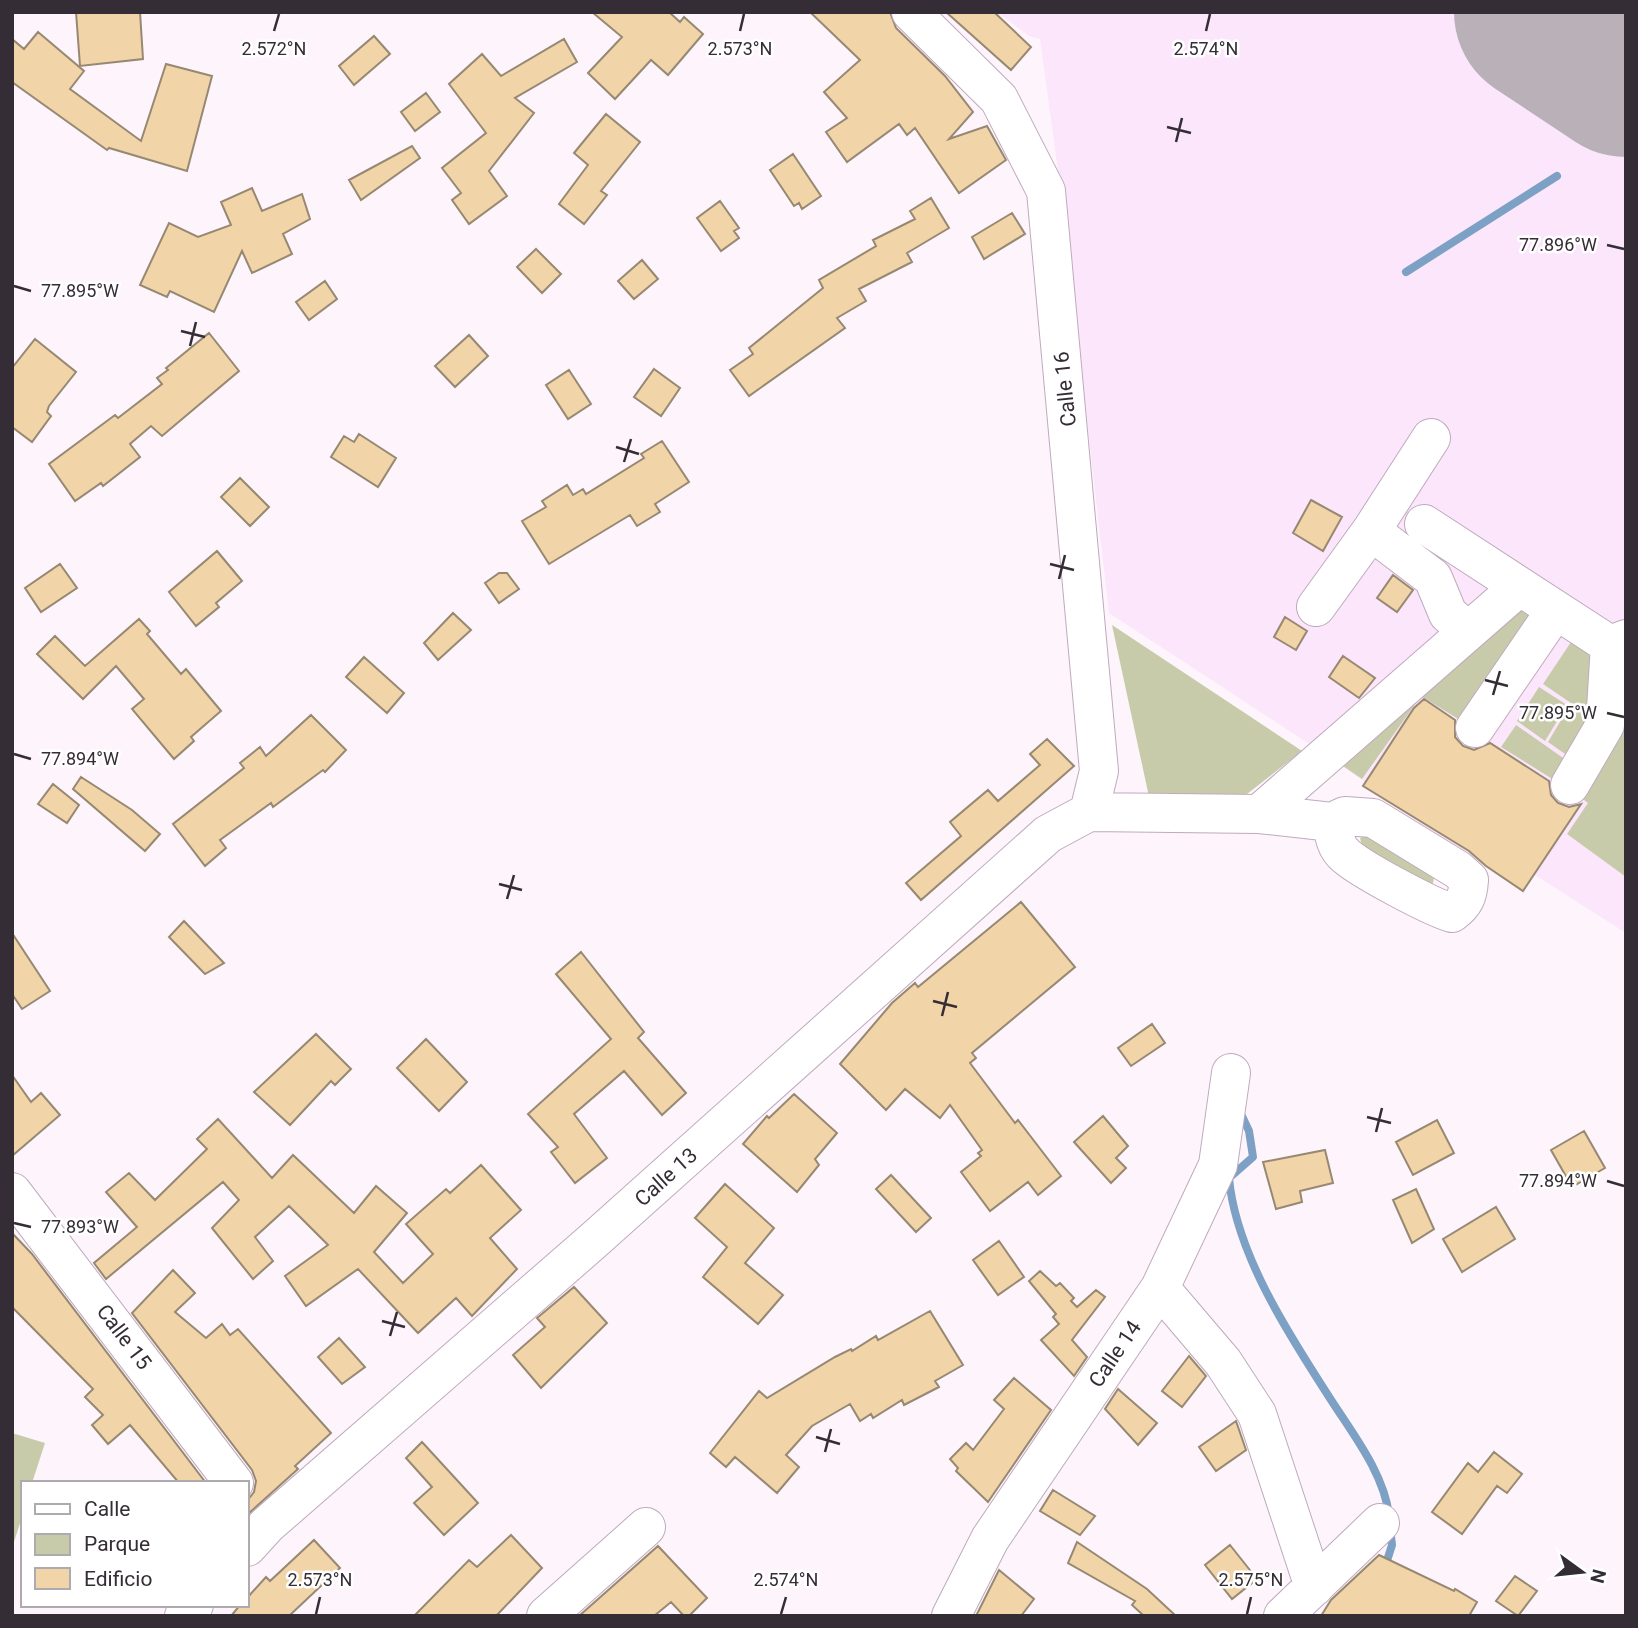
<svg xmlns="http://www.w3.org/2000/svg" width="1638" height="1628" viewBox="0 0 1638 1628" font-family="Roboto,sans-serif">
<rect width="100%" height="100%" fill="#fdf4fc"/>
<path fill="#fce6fb" d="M997,12h629v921l-91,-58 -12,16 -160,-105 2,-4 -54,-37 -202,-132 -48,-420 -21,-154 -11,-3z"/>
<path fill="#c8cbaa" d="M1509,603l32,19 -73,103 -47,-29 -59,83 -32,-22z
M1112,625l190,126 -55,43 -34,11 -62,1z
M1571,642l33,21 -8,57 -53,-36z
M1626,658v219l-59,-43 21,-31 -16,-12z
M1539,687l28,18 -22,36 -28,-20z
M1570,705l21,14 -23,37 -20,-14z
M1516,725l50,35 -12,20 -53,-33z
M1367,835l67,43 -2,10 -70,-42 -2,-8z
M12,1433l33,10 -13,40h-9v31l-11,34z"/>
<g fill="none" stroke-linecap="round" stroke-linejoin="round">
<path stroke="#7da1c4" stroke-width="8" d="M1406,272l151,-96
M1240,1112l9,19 4,26 -24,21c7,78 64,163 106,228 21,32 50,71 54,110
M1385,1567l7,-22 -2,-17"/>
<path stroke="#bab0b8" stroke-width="184" d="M1546,12l80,53"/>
</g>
<path fill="#f1d4a8" stroke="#978872" stroke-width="2" d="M76,12h64l3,47 -63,7z
M592,12h77l11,10 4,-5 19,17 -35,41 -17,-15 -36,39 -27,-26 34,-36z
M810,12h80l6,16 49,48 28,36 -24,27 38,-13 19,34 -47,33 -44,-65 -8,7 -8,-11 -52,38 -21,-30 21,-14 -23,-26 36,-32z
M946,12h48l37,35 -20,23z
M38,32l46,39 -14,18 71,52 25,-77 46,12 -25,95 -78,-23 -2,2 -95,-68v-43l12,10z
M374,36l16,18 -36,31 -15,-19z
M564,39l13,23 -62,36 19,15 -45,58 18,25 -38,28 -17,-24 9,-7 -19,-25 44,-35 -37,-49 33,-30 19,22z
M426,93l14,19 -25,19 -14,-19z
M606,114l34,28 -39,49 6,4 -23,29 -25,-20 29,-39 -14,-12z
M412,146l8,12 -59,42 -12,-20z
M793,154l28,42 -19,13 -3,-6 -5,3 -24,-36z
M252,188l10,23 40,-17 8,25 -27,15 9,20 -40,19 -10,-22 -28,61 -44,-21 -3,6 -27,-12 29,-62 29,14 33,-12 -10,-23z
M931,198l18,30 -42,25 5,9 -53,27 7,12 -29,17 8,10 -96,68 -19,-26 23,-16 -4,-6 74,-60 -4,-8 57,-34 -3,-6 42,-21 -5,-8z
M720,201l19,27 -5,3 5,7 -18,13 -24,-33z
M1012,213l13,21 -41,25 -12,-22z
M536,249l25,25 -19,19 -25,-26z
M642,260l16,19 -24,20 -16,-18z
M325,281l12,18 -28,21 -13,-18z
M209,333l30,38 -77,65 -11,-10 -21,18 10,13 -37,29 -2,-3 -26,18 -26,-37 66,-49 3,3 44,-34 -5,-6 11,-8 -2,-2z
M469,335l19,21 -33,31 -20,-21z
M35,339l41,33 -27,34 -2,6 4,4 -19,26 -20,-15v-59z
M654,369l26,19 -19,28 -27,-19z
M569,370l22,34 -23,15 -22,-34z
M359,434l37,24 -18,29 -47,-30 13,-21 10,6z
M662,441l27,41 -34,22 5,8 -23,14 -7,-11 -81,49 -27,-43 24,-14 -4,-6 25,-16 6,10 10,-6 3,5 58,-36 -3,-4z
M240,478l29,29 -19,19 -29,-29z
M1311,500l31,17 -19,34 -30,-18z
M217,551l25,30 -26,22 3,4 -23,19 -27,-34z
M60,564l17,24 -36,24 -16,-24z
M499,573h8l12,16 -20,14 -14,-20z
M1393,575l20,15 -16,22 -20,-14z
M453,613l18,17 -33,30 -14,-17z
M1285,617l22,14 -11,19 -22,-13z
M139,619l11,12 -3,3 34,40 5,-5 35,42 -30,26 3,4 -20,18 -42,-50 12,-10 -28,-33 -33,33 -46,-45 18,-18 30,30z
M1343,656l32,22 -16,20 -30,-21z
M364,657l40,36 -17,20 -41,-36z
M1424,699l31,21v17l8,9 11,4 16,-7 59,38 2,14 7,8 11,4 12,-3 -58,87 -37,-25 -17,-15 -106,-65 51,-78z
M311,715l35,35 -21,22 -2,-2 -50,37 -2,-4 -51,37 6,8 -21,18 -32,-42 71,-56 -4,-5 20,-16 6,9z
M1047,739l27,27 -153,134 -15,-17 55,-47 -11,-14 38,-32 10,11 42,-36 -10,-11z
M81,777l51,33 28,24 -15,17 -72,-62z
M53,784l26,21 -12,18 -29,-19z
M1021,902l54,65 -103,86 4,5 -6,5 45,60 3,-3 43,56 -23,19 -10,-13 -38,29 -29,-39 20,-16 -3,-3 4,-3 -32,-45 -10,13 -35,-29 -19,21 -46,-46 52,-61 23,-20 3,4z
M184,921l40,42 -19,11 -36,-37z
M12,933l38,58 -28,18 -10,-15z
M581,952l63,80 -6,6 48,55 -24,22 -38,-44 -50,43 33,44 -32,25 -24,-31 7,-5 -30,-33 83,-75 -55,-65z
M1152,1024l13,19 -34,23 -13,-18z
M316,1034l35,35 -16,16 -4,-4 -41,44 -36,-33z
M426,1039l41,43 -28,29 -42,-43z
M12,1075l19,27 10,-9 19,22 -48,41z
M794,1094l43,39 -22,26 4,6 -22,27 -54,-48 24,-28 2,2z
M1103,1116l25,30 -12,12 10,10 -15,15 -37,-41z
M218,1119l54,59 21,-23 61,58 22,-27 31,27 -33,39 29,31 30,-29 -27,-30 40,-35 4,4 31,-28 40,45 -31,28 27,31 -45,47 -16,-18 -38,35 -60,-64 -52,37 -21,-30 43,-31 -39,-39 -34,31 18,24 -20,18 -41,-51 27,-28 -16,-18 -117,97 -12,-16 43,-36 -31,-35 23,-19 26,27 52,-51 -10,-10z
M1437,1120l17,33 -41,22 -17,-33z
M1584,1131l21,37 -33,19 -21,-37z
M1325,1150l8,33 -33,8 2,11 -26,7 -13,-47z
M891,1175l40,43 -15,14 -40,-43z
M725,1184l49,44 -29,35 38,32 -25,29 -55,-47 24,-30 -32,-29z
M1416,1189l18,40 -22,14 -19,-43z
M1496,1207l19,32 -53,33 -19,-33z
M12,1233l20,21 174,229h-27l-49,-58 -22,19 -16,-19 11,-10 -18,-18 8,-8 -81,-82z
M999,1241l25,36 -26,18 -25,-35z
M173,1270l22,23 -20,19 31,26 16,-14 8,11 8,-6 93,104 -36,33 3,3 -51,46v-14l7,-9 2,-11 -4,-11 -120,-157z
M1040,1271l16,15 4,-3 14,15 -3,3 6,6 19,-17 9,7 -33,43 15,17 -13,19 -33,-36 18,-16 -6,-7 3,-3 -27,-33z
M574,1287l33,36 -66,65 -28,-33 32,-28 -8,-9z
M930,1311l33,54 -28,16 4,6 -35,18 -2,-5 -29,18 -2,-4 -11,7 -10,-17 -38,22 -26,29 13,12 -22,26 -42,-36 -9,10 -16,-14 49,-62 8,7 68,-41 16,-8 1,2 24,-15 2,4z
M339,1338l26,29 -23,17 -24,-27z
M1189,1356l17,20 -24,31 -20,-16z
M1014,1378l37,32 -63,92 -32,-31 2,-3 -8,-9 16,-16 7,7 31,-41 -10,-9z
M1118,1389l39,34 -19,22 -33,-36z
M1236,1421l10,29 -30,21 -17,-24z
M422,1442l56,61 -34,32 -30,-32 18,-16 -26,-29z
M1494,1452l28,22 -15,19 -10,-7 -35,48 -30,-22 36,-49 10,9z
M1053,1490l42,26 -15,19 -40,-24z
M511,1535l31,33 -46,48h-82l55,-56 8,7z
M314,1540l26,28 -51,48h-58l9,-11h7v-7l19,-21 4,4z
M1077,1542l70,47 29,27h-32l-12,-11 3,-4 -67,-38z
M1230,1545l27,34 -25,20 -27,-34z
M658,1546l49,52 -18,18h-5l-13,-14 -17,14h-75z
M1379,1555l75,36 1,-2 22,13 -8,14h-148l10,-16z
M999,1570l35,29 -13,17h-45z
M1515,1576l22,15 -19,25 -22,-15z"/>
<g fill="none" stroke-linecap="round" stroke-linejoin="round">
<defs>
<path id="minor" d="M911,12l88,87 47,92 53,580 -10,41
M1424,524l186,121 16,-6
M1371,531l60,-93
M1316,607l55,-76 62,47 15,36 19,16
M1475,728l80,-117
M1570,785l35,-60 5,-80
M1089,812l170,2 73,8 13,-6 28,2 85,52 11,10c-1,16 -4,23 -17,33 -21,-6 -90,-43 -106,-57 -11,-9 -12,-21 -14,-34
M1259,814l260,-227
M12,1192l222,291
M1160,1288l63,74 34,52 57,173
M247,1547l20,-22 326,-284 455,-407 41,-22
M184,1616l10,-11
M546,1616l100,-89
M951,1616l39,-77 170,-251 58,-123 13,-92
M1283,1616l97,-93"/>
</defs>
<use href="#minor" stroke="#bfaabd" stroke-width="40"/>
<use href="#minor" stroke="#fff" stroke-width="38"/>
</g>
<path fill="none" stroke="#352d35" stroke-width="2.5" d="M274,31l5,-17M740,31l4,-17M1206,31l4,-17M1167,127l24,6M1176,142l6,-24M1607,245l17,4M14,286l17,5M181,331l24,6M190,346l6,-24M616,447l23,7M624,462l7,-23M1050,564l24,6M1059,579l6,-24M1485,680l23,6M1493,695l7,-24M1607,713l17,4M14,754l17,5M499,884l23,6M507,899l7,-24M933,1001l24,6M942,1016l6,-24M1367,1117l24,6M1376,1132l6,-24M1607,1181l17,5M14,1223l17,4M382,1321l23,6M390,1336l7,-24M816,1437l24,7M825,1452l6,-23M316,1614l4,-17M781,1614l5,-17M1247,1614l4,-17"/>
<g text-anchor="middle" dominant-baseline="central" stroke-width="5" stroke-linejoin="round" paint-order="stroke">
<g font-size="21" fill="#352d35" stroke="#fff">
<text transform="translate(1065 389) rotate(-96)">Calle 16</text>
<text transform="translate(666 1177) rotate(-42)">Calle 13</text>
<text transform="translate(124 1337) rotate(53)">Calle 15</text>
<text transform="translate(1115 1354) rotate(-56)">Calle 14</text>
</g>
</g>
<g font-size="18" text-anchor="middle" fill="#352d35" stroke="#fff" stroke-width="5" stroke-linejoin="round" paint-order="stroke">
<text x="274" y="55">2.572°N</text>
<text x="740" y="55">2.573°N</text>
<text x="1206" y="55">2.574°N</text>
<text x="1558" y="251">77.896°W</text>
<text x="80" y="297">77.895°W</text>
<text x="1558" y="719">77.895°W</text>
<text x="80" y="765">77.894°W</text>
<text x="1558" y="1187">77.894°W</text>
<text x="80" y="1233">77.893°W</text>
<text x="320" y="1586">2.573°N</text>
<text x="786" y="1586">2.574°N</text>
<text x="1251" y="1586">2.575°N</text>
</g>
<rect width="1638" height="1628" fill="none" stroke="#352d35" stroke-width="28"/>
<rect x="21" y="1481" width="228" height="126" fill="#ffffff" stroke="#aeabae" stroke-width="2"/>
<rect x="35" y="1504" width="35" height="10" fill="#ffffff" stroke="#aeabae" stroke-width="2"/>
<text x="84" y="1516" font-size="21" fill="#352d35">Calle</text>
<rect x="35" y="1534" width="35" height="21" fill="#c8cbaa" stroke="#aeabae" stroke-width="2"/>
<text x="84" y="1551" font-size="21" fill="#352d35">Parque</text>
<rect x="35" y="1568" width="35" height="21" fill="#f1d4a8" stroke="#aeabae" stroke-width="2"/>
<text x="84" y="1586" font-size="21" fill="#352d35">Edificio</text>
<g transform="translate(1582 1572) rotate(105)" stroke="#ffffff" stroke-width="5" paint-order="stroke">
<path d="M0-5L12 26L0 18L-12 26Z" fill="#352d35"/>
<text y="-10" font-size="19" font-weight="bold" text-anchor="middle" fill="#352d35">N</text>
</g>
</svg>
